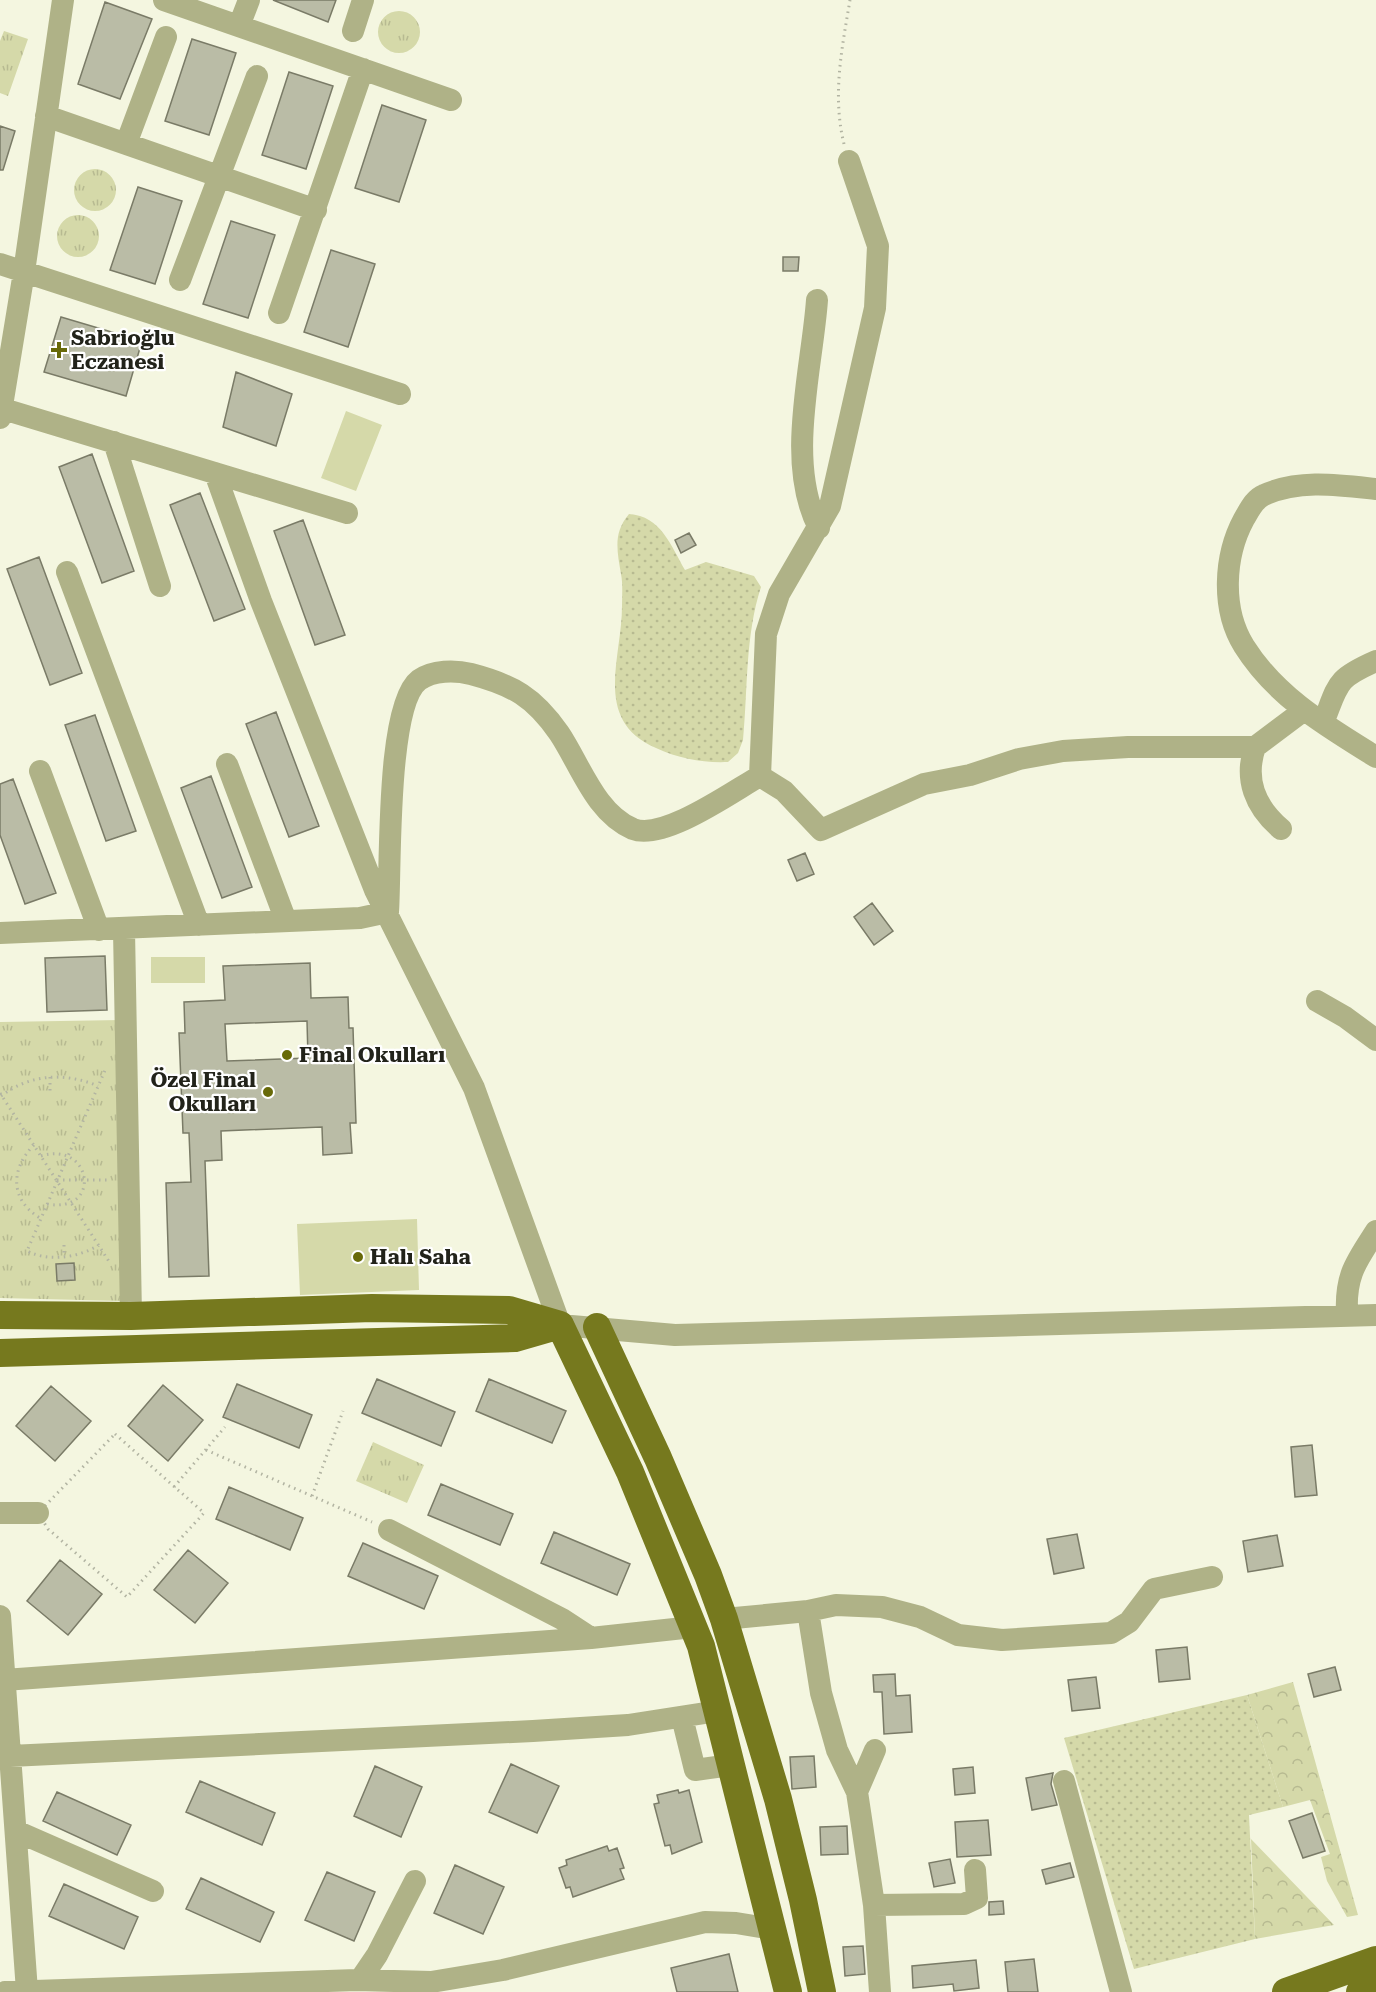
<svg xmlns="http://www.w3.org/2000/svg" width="1376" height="1992" viewBox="0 0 1376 1992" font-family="'Roboto Serif',serif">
<defs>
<pattern id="grass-dots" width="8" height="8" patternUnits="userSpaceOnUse" patternTransform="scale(1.5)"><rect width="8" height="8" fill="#d5d9a9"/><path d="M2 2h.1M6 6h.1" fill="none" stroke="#b7ba91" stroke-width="1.8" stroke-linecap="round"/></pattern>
<pattern id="forest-crowns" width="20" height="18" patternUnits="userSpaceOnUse" patternTransform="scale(1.5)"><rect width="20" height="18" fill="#d5d9a9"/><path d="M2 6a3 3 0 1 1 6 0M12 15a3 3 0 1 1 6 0" fill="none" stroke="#b7ba91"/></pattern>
<pattern id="park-tufts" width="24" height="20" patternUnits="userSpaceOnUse" patternTransform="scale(1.5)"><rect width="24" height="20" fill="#d5d9a9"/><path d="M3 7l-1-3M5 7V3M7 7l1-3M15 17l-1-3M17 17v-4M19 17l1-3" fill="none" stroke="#b7ba91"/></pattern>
</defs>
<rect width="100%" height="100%" fill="#f4f6e0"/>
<path fill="url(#grass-dots)" d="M629,514c32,2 42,32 56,56l21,-8 48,14 7,11c-16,49 -13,102 -18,153l-5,13 -10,9c-25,1 -48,-3 -72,-14 -64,-28 -34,-89 -34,-142 0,-10 1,-22 -1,-32 -4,-24 -8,-41 8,-60z
M1247,1695l36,112 -34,8 6,124 -121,30 -70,-231z"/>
<path fill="url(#forest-crowns)" d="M1293,1682l65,233 -11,2 -20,-36 -6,-24 9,-3 -20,-54 -27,7 -36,-112z
M1251,1839l83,86 -79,14z"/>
<path fill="url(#park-tufts)" d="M378 32a21 21 0 1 1 42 0a21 21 0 1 1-42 0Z
M4,31l24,8 -20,57 -8,-3v-52z
M74 190a21 21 0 1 1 42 0a21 21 0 1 1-42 0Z
M57 236a21 21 0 1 1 42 0a21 21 0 1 1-42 0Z
M121,1020v281l-121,-3v-276z
M373,1442l51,23 -17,38 -51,-22z"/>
<path fill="#d5d9a9" d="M346,411l36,14 -26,66 -35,-13z
M151,957h54v26h-54z
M417,1219l2,71 -119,5 -3,-71z"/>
<path fill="#babca6" stroke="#7a7b67" stroke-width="1.5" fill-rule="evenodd" d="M273,0h63l-8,22z
M105,2l47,17 -32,80 -42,-15z
M192,39l44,14 -27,82 -44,-14z
M289,72l44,14 -27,83 -44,-14z
M382,105l44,15 -27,82 -44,-14z
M0,126l15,5 -12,39h-3z
M138,187l44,14 -27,83 -45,-14z
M231,221l44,14 -27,83 -45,-14z
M331,250l44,14 -27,83 -44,-15z
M783,257h16l-1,14h-15z
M61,317l81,24 -16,55 -82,-24z
M236,372l56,22 -16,52 -53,-19z
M92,454l42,117 -32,12 -43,-116z
M200,493l45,116 -31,12 -44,-116z
M303,520l42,115 -30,10 -41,-114z
M689,533l7,12 -15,8 -6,-13z
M39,557l43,116 -32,12 -43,-116z
M276,712l43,114 -30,11 -43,-113z
M95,715l41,116 -30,10 -41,-116z
M211,776l41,111 -30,11 -41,-110z
M13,779l43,114 -31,11 -25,-69v-51z
M805,853l9,21 -17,7 -9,-21z
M872,903l21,28 -19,14 -20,-28z
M105,956l2,54 -60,2 -2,-54z
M310,963l1,35 37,-1 1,31h4l3,95h-6l2,30 -29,2 -1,-28 -101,4 1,29 -17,1 4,115 -40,1 -3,-94 25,-1 -2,-49h-6l-4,-100h6l-1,-31 41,-2 -2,-34zM307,1021l1,37 -81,3 -2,-37z
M74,1263l1,17 -18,1 -1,-17z
M377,1379l78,33 -14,34 -79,-33z
M489,1379l77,32 -14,32 -76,-32z
M237,1384l75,31 -13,33 -76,-31z
M163,1385l40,35 -35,41 -40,-35z
M51,1386l40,35 -36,40 -39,-35z
M1312,1445l5,50 -22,2 -4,-50z
M441,1484l72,30 -13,31 -72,-30z
M229,1487l74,31 -13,32 -74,-31z
M554,1532l76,32 -13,31 -76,-32z
M1077,1534l7,34 -30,6 -7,-35z
M1277,1535l6,31 -35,6 -5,-31z
M363,1543l75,33 -14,33 -76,-33z
M188,1550l40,33 -33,40 -41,-33z
M60,1560l42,34 -34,41 -41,-34z
M1187,1647l3,32 -31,3 -3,-32z
M1335,1667l6,23 -27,7 -6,-23z
M895,1674l1,22 14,-1 2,37 -28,2 -2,-42h-8l-1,-17z
M1096,1677l4,31 -28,3 -4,-31z
M814,1756l2,31 -24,2 -2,-32z
M511,1764l48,22 -22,47 -48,-21z
M375,1766l47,21 -21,50 -47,-21z
M973,1767l2,26 -20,2 -2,-26z
M1053,1773l-2,11 6,21 -25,5 -6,-32z
M200,1781l75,32 -13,32 -76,-33z
M678,1790l1,3 10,-3 13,52 -30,12 -2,-9 -5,1 -11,-42 5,-1 -2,-8z
M57,1792l74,33 -14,30 -74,-34z
M1312,1813l13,38 -22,7 -14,-37z
M988,1820l3,35 -34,2 -2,-35z
M847,1826l1,28 -27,1 -1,-28z
M607,1846l2,5 8,-3 7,20 -4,1 4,10 -51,18 -3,-10 -4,1 -7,-20 8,-3 -1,-5z
M950,1859l5,24 -21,4 -5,-24z
M1070,1863l4,14 -28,7 -4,-14z
M455,1865l49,22 -21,47 -49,-21z
M327,1872l48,20 -21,49 -49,-21z
M201,1878l73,34 -14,30 -74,-33z
M64,1884l74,33 -14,32 -75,-33z
M1003,1901l1,13 -15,1v-13z
M863,1946l2,28 -20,2 -2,-29z
M729,1954l9,38h-61l-6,-24z
M1034,1959l4,33h-30l-3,-30z
M976,1960l3,28 -25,3 -1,-7 -40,4 -1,-22z"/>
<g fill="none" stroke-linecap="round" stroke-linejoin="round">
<path stroke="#b2b4a2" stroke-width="3" stroke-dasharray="1.5 4.5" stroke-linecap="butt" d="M844,144c-12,-49 -2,-96 6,-144
M50,1077v15
M0,1093l110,170
M1,1096c29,-22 64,-24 97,-10
M34,1145c-24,24 -24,55 6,73
M41,1156c51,-16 62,58 6,48
M57,1180h52
M64,1245v12
M99,1245c-21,13 -50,17 -72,6l79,-183
M115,1434l89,79 -77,84 -79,-68 -10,-16z
M206,1450l166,72
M174,1487l51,-60
M312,1496l31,-85"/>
<path stroke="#afb287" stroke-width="22" d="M164,0l287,100
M239,26l10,-26
M353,31l10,-31
M46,116l270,94
M126,144l40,-107
M0,264l400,130
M180,280l77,-204
M817,300c-5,70 -32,163 2,228
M279,313l84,-244
M0,408l347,105
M0,418l24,-146 39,-272
M114,442l46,144
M215,473l46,128 114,289 99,198 86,237 115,10 701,-20
M1376,489c-37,-4 -77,-10 -112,6 -10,4 -15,16 -20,24 -20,37 -23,90 0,127 32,51 82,80 132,111
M67,572l132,353
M1323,723c16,-40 12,-44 53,-62
M1255,747c-11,32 0,60 26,82
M227,764l59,157
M40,771l59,159
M760,776l6,-142 13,-40 51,-88 45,-198 3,-62 -29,-85
M760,776l24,15 37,39 103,-46 46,-9 49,-16 44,-8 65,-4h127l48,-36
M124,930l7,386
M0,933l360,-15 28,-6c3,-43 -2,-207 31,-232 14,-10 36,-10 52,-6 42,11 63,23 88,59 21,31 36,80 74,96 31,12 100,-38 127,-53
M1317,1001l28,16 31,23
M1347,1314c-2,-39 9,-52 29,-83
M0,1513h38
M389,1530l173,89 29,19
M808,1611l13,82 16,57 20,42 17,113 6,87
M0,1616l27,375
M724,1619l84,-8 28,-6 46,2 38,10 38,18 44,5 109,-7 18,-11 25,-33 58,-12
M4,1680l587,-42 102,-11
M682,1717l13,53 36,-5
M10,1756l523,-25 95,-6 90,-14
M1064,1781l57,211
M857,1792l18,-42
M16,1831l137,60
M874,1905l90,-1 13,-6 -2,-28
M360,1980l17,-25 38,-74
M5,1992l352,-12 74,2 72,-12 202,-48 31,1 36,6"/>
<path stroke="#76791e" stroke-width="28" d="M0,1315l131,1 241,-8 137,2 51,15 70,147 71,174 87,346
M597,1327l61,131 50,117 16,44 54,180 25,101 19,92
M0,1353l515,-15 45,-13
M1286,1992l90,-32
M1360,1992l16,-6"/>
</g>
<g fill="#686a09" stroke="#fff" stroke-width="2">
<path d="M56 341h6v6h6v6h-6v6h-6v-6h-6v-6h6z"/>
<circle cx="287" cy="1055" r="6"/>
<circle cx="268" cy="1092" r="6"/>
<circle cx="358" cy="1257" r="6"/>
</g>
<g text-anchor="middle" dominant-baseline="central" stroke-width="4.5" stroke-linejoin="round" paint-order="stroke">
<g font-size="21" font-weight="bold" fill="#22231a" stroke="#fff" text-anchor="start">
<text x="71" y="338">Sabrioğlu<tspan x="71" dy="24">Eczanesi</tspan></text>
<text x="299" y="1055">Final Okulları</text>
<text x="256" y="1080" text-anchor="end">Özel Final<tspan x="256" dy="24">Okulları</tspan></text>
<text x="370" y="1257">Halı Saha</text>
</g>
</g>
</svg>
